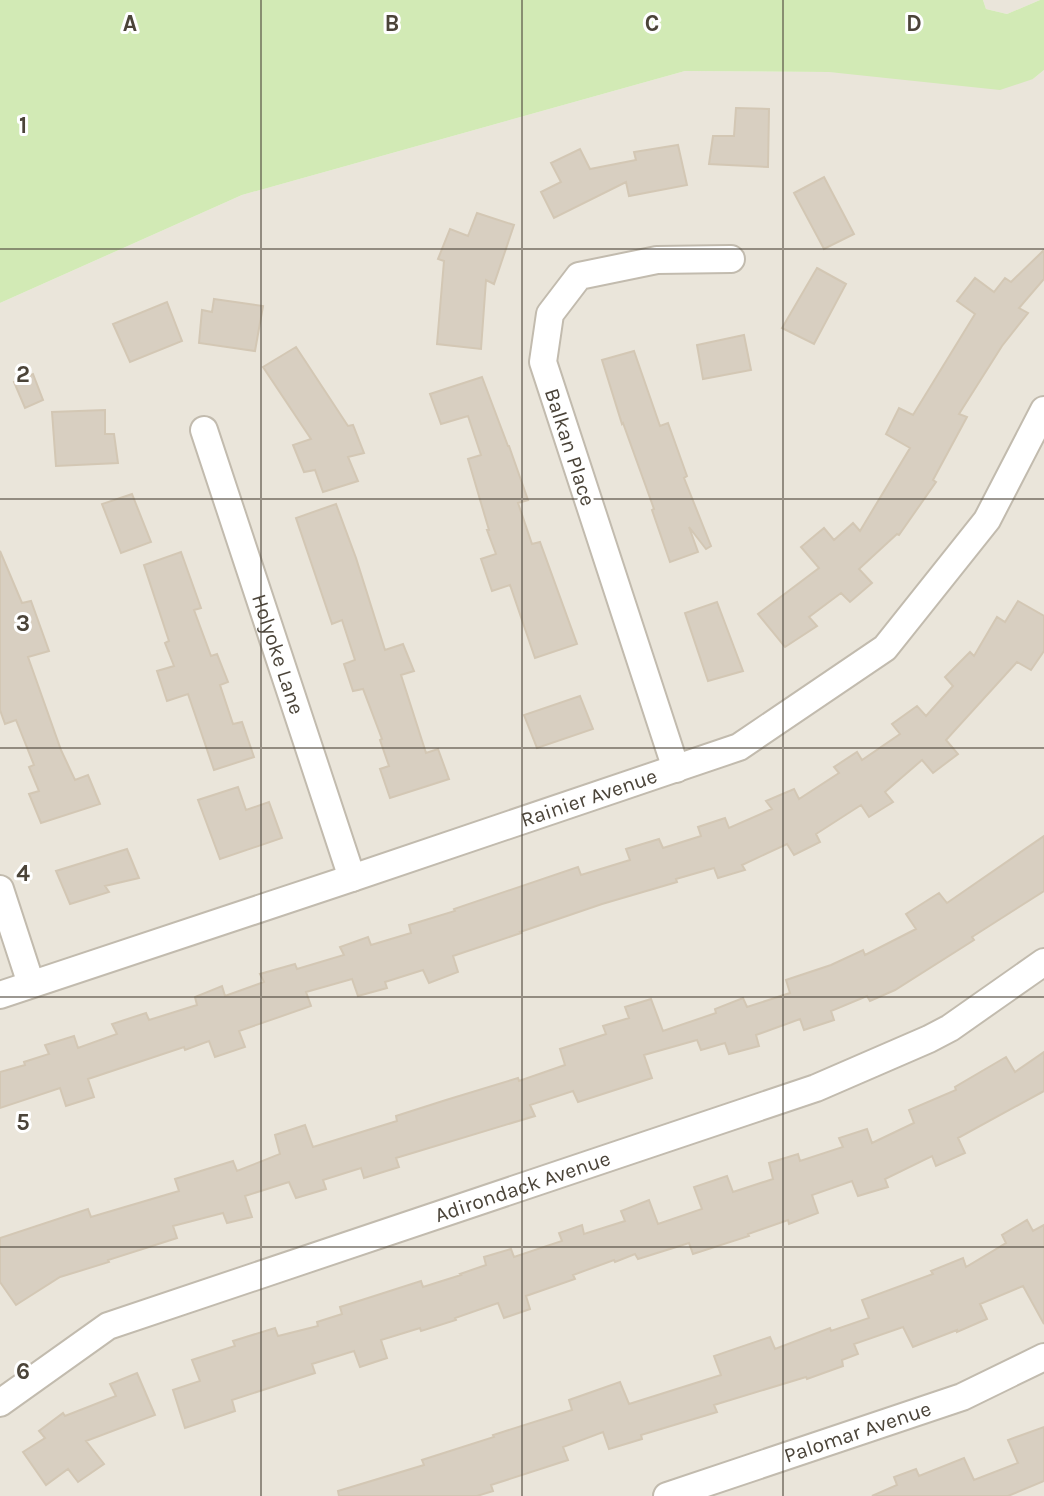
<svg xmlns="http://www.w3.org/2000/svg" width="1044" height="1496" viewBox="0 0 1044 1496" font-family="Karla,sans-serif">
<rect width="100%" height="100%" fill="#f6f3ec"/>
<path fill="#eae5da" d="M983,0h57l-33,14 -21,-5z
M1044,70v1426h-1044v-1193l242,-108 443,-124 144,1 204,7z"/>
<path fill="#d2eab5" d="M0,0h983l3,9 21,5 33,-14h4v70l-11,9 -33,11 -171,-18 -144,-1 -443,124 -242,108z"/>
<path fill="#d8cfc1" stroke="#d3c7b4" stroke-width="2" d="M736,108l33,1 -1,58 -59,-3 4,-28h21z
M678,145l9,40 -58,11 -3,-14 -72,36 -13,-26 20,-10 -10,-19 29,-14 10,20 46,-9 -2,-8z
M824,177l30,57 -30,15 -30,-56z
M477,213l37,12 -20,59 -8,-4 -5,69 -44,-5 7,-83 -6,-2 12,-30 18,7z
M1044,250v29l-25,29 9,5 -26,33 -43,68 8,3 -34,63 3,2 -37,53 -2,-1 -38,35 13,14 -22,19 -9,-9 -32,24 8,9 -32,21 -27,-33 61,-46 -18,-21 23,-19 10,12 19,-17 7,8 50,-83 -24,-14 13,-26 14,7 62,-101 -18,-13 18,-23 19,14 11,-14 6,4z
M817,268l29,16 -32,60 -32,-16z
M214,299l49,7 -8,45 -56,-8 3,-33 10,2z
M167,302l15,39 -52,21 -17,-38z
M744,335l7,35 -48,9 -6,-34z
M296,347l52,79 5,-1 11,28 -16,4 10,24 -35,11 -8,-22 -11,2 -11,-27 18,-6 -48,-72z
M634,351l26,75 8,-3 19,53 -3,2 27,68 -5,3 -17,-22 9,25 -28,10 -18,-52 2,-1 -31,-86 -1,1 -20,-64z
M33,374l10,26 -18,8 -11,-26z
M482,377l26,69h1l19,54 -10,3 14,41 8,-2 37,102 -42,14 -25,-73 -18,6 -11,-32 15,-5 -9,-24h2l-21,-71 13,-4 -13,-39 -27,8 -11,-30z
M105,410v24h9l4,29 -62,3 -4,-54z
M132,494l19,48 -30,11 -19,-49z
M336,504l20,54 29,92 18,-6 11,27 -13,4 25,78 12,-4 11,30 -59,19 -10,-29 9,-3 -9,-26 2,-1 -19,-50 -10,2 -9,-27 11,-4 -13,-40 -10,4 -36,-106z
M0,551l22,52 9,-2 18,50 -21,6 33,93 14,30 13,-5 12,29 -59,19 -12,-29 10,-3 -10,-24 5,-2 -18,-45 -11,4 -5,-14z
M181,552l20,56 -7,2 17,46 6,-2 11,28 -8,3 13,39 9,-2 12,35 -40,13 -26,-76 -21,7 -10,-30 17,-5 -9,-23 4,-2 -25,-76z
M1018,601l26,15v35l-13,19 -14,-8 -71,78 12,14 -25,19 -11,-13 -37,32 8,10 -24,15 -8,-12 -45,29 4,8 -26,13 -7,-11 -45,21 3,5 -27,8 -4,-10 -38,11 1,3 -75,22 -82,28 1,1 -68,23 5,16 -29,11 -6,-13 -38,12 2,6 -29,8 -6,-17 -46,13 5,14 -72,25 6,16 -30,10 -6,-16 -24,9 -1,-3 -96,32 6,18 -28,9 -6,-18 -60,20v-36l25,-7 -1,-3 25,-8 -4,-9 29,-9 4,12 39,-14 -5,-10 34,-11 3,7 48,-15 -2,-8 27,-11 3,10 39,-14 -4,-8 35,-10 2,5 47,-14 -4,-8 28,-10 3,8 40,-12 -2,-8 46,-14 -1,-2 124,-42 3,8 49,-15 -4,-11 33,-10 4,9 38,-12 -3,-9 27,-9 4,10 43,-19 -6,-8 28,-12 5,10 40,-26 -5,-6 23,-15 5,8 38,-26 -8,-10 25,-18 9,10 27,-30 -8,-9 25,-25 4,4 23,-39 8,5z
M717,602l26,69 -35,10 -23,-68z
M580,696l13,33 -56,19 -13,-33z
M238,787l8,23 23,-8 13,36 -62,21 -22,-59z
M1044,836v55l-72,46 2,3 -79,50 -25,11 -3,-5 -36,15 3,9 -30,10 -4,-11 -44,16 3,11 -30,8 -4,-11 -24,7 -4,-10 -53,15 8,23 -74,24 -5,-11 -43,14 5,11 -139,42 3,9 -35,11 -3,-10 -38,12 3,9 -30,9 -7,-16 -44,14 7,21 -25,6 -4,-10 -50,13 4,12 -69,22 1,2 -49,15 -44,28 -16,-23v-44l88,-29 3,8 88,-26 -4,-12 58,-18 4,10 43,-17 -5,-19 30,-10 8,22 84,-26 -1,-5 50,-16 72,-22 1,3 46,-16 -5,-16 46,-15 -3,-8 26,-8 -4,-11 26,-8 12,32 53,-18 -1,-4 28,-11 4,9 43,-14 -4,-13 45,-15 32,-15 2,5 51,-26 -10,-15 33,-21 8,10z
M127,849l12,29 -34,8 4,6 -39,12 -14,-33z
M1044,1052v39l-86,47 7,15 -29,13 -4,-10 -47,23 3,8 -30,9 -6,-15 -40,14 6,18 -29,11 -1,-4 -40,14 1,2 -56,18 -4,-11 -51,16 -3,-5 -20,8 -1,-2 -41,15 2,4 -49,17 4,13 -26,9 -6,-15 -43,15 1,2 -35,11 -1,-3 -39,12 6,18 -27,9 -6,-16 -42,13 3,9 -83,27 3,11 -50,17 -12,-38 27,-9 -8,-21 43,-14 -2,-5 42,-13 3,8 40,-10 -1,-4 25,-8 -2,-7 81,-26 2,6 38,-12 -1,-1 26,-9 -2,-8 27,-8 3,8 48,-16 -3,-8 23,-8 2,9 41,-13 -4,-10 28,-11 9,24 44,-15 -8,-22 33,-11 6,16 40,-13 -4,-16 29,-9 2,7 43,-14 -4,-9 28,-9 5,14 42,-20 -5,-13 47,-20 -1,-3 51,-30 9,15z
M1027,1220l6,11 11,-6v99l-21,-38 -43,18 7,15 -30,13v-2l-44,17 -10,-20 -49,17 4,10 -16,6 1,6 -36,13 -1,-2 -92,28 3,7 -76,23 1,4 -33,10 -6,-17 -40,15 5,13 -77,25 2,6 -16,5h-138l-1,-5 86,-26 -2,-5 72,-23 -1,-2 79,-25 -3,-10 51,-18 9,22 92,-29 -7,-19 56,-19 5,12 55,-21 1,3 38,-13 -7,-18 71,-26 -2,-3 32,-13 3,9 40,-24 -4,-8z
M137,1373l18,42 -69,26 18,23 -26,18 -10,-13 -22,16 -23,-33 22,-14 -6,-7 24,-18 2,3 51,-20 -6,-12z
M1044,1427v54l-36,15h-136l25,-11 -3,-8 22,-8 3,7 45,-18 10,22 44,-17 -10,-23z"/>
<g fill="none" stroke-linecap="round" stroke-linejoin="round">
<defs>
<g id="street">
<path id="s1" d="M204,430l148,448"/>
<path d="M676,769l-133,-407 7,-48 29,-38 78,-16 74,-1"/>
<path d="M0,889l31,95"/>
<path id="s2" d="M0,995l352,-117 387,-131 146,-99 102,-128 57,-110"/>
<path id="s3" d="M0,1403l108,-77 708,-238 113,-49 21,-11 94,-66"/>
<path id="s4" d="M667,1496l295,-99 82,-40"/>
</g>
</defs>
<use href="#street" stroke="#c2bbae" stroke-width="30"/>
<use href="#street" stroke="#fff" stroke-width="26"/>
</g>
<path fill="none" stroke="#4b4439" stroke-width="2" stroke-opacity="0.55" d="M261,0v1496M522,0v1496M783,0v1496M0,249h1044M0,499h1044M0,748h1044M0,997h1044M0,1247h1044"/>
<g text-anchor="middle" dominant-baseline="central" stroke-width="6" stroke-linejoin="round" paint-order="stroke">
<g font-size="21" fill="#4b4439" stroke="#fff">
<text transform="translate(570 447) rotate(72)">Balkan Place</text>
<text stroke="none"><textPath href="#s1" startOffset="236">Holyoke Lane</textPath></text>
<text stroke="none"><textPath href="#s2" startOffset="621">Rainier Avenue</textPath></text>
<text stroke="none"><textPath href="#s3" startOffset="570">Adirondack Avenue</textPath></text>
<text stroke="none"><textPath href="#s4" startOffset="201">Palomar Avenue</textPath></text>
</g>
</g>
<g font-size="23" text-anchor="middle" font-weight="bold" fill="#4b4439" stroke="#fff" stroke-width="6" stroke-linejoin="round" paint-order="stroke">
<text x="130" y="31">A</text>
<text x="392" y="31">B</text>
<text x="652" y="31">C</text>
<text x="914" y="31">D</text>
<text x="23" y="133">1</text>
<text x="23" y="382">2</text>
<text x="23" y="631">3</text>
<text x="23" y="881">4</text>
<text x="23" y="1130">5</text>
<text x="23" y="1379">6</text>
</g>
</svg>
